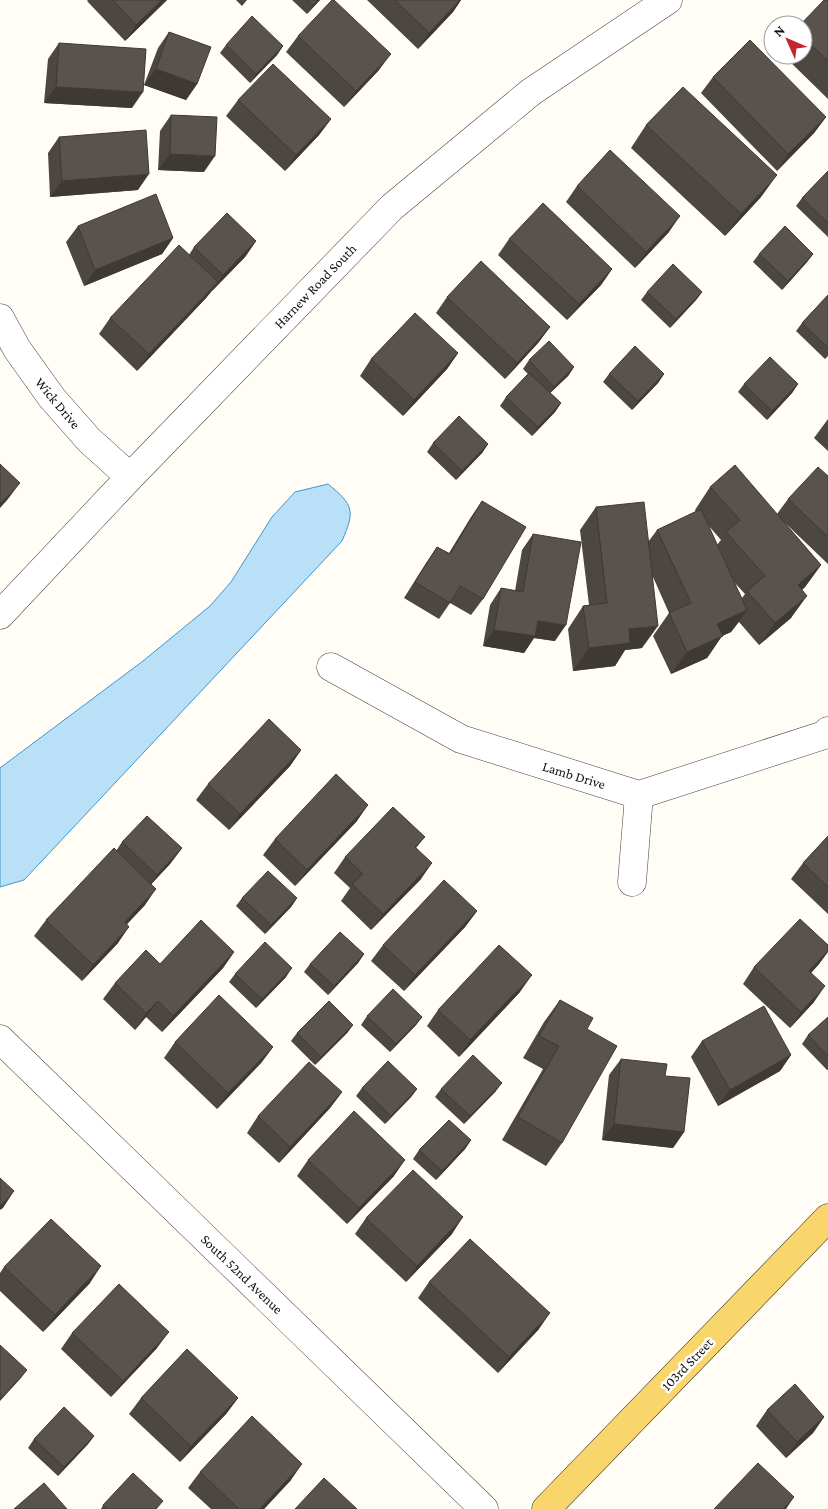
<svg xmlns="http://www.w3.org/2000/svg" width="828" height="1509" viewBox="0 0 828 1509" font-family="'Crimson Pro',serif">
<rect width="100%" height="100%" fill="#fffdf5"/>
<path fill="#b9e0f7" stroke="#3f96cf" d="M328,484c26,21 27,27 14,57l-318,339 -24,7v-119l143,-107 67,-55 21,-24 41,-65 23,-25z"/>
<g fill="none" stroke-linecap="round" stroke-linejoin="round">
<defs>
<path id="minor" d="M0,318l17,31 35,49 37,42 41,37
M0,615l130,-138 262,-270 139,-115 137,-92
M331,667l130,72 178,56 185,-60 4,-4
M632,882l7,-87
M0,1039l484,470"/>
<path id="major" d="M546,1509l282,-291"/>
</defs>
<use href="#minor" stroke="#444" stroke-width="29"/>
<use href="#major" stroke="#222" stroke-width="29"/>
<use href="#minor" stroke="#fff" stroke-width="28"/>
<use href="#major" stroke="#f9d66b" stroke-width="28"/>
</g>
<path fill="#4d4742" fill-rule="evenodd" d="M88,0h79l-42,41 -38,-40z
M236,0h11l-5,6z
M292,0h28l-13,14z
M367,0h94l-8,12 -35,37z
M828,0v99l-45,-44h20v-30z
M169,32l28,52 -11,16 -42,-15 14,-37z
M298,36l81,34 -35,37 -58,-55z
M59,43l73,65 -88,-5 4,-44z
M226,45l57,1 -6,9 -27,28 -30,-30z
M713,77l113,40 -12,16 -37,38 -76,-78z
M238,100l93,19 -12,16 -34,36 -59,-55z
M171,115l33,57 -46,-2 2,-39z
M646,125l115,72 -36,39 -94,-88z
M59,137l79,53 -88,7 -2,-44z
M828,171v66l-32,-31 6,-8z
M577,186l92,46 -34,36 -69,-66z
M78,226l95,12 -11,16 -78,32 -18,-44z
M509,239l103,30 -11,16 -34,35 -69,-65z
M256,241l-11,16 -33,34 -6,7 -69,73 -38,-37 11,-16 79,-63 5,-8z
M759,254h54l-6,8 -25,28 -29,-28z
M647,292h55l-6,8 -26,28 -29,-28z
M828,295v61l-3,3 -29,-28 6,-8z
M447,297l103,30 -12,16 -33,36 -69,-66z
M458,353l-11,16 -44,47 -43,-40 11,-17z
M529,360l45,7 -6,9 -18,17 11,10 -6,9 -23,24 -32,-30 6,-9 22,-23 -5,-5z
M609,374h55l-6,9 -26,27 -29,-28z
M744,384h54l-6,9 -25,27 -29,-28z
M828,419v32l-14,-13z
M433,443l55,1 -6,9 -26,27 -29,-28z
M828,476v88l-45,-43 38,44 -16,22 -3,3 -11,28 -32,27 -20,-23 -8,10 -9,4 -15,22 -36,16 -18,-38 16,-23 -16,-36 -11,71 -17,2 -10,16 -42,5 -5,-42 15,-23 6,-1 -9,-75 16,-23 52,35 9,-12 39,-18 -1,-2 15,-23 67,27 11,-15zM708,525l13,15 -4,5zM734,582l11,12 -3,4z
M482,501l1,98 -12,16 -21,-12 -11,16 -35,-21 22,-35 11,-16 12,6 22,-36z
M533,534l22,107 -21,-3 -10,15 -41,-7 7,-41 11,-17 14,3 7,-41z
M301,750l-11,16 -61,64 -33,-30 12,-16z
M357,821l-62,65 -32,-31 12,-16z
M828,836v78l-37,-35 12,-16z
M425,837l-9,11 5,31 -50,51 -30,-29 9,-13 -16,-15 11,-16z
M122,842l60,6 -12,16 -19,20 -6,21 -18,19 -9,19 -36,38 -48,-45 12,-16 70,-69z
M242,898h55l-6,9 -26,27 -29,-28z
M477,911l-12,16 -61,64 -33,-30 12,-16z
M828,945v7l-9,12 -8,9 3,29 -24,26 -47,-44 11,-17z
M234,952l-11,16 -61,64 -16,-15 -11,13 -32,-31 12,-16 45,-19z
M364,954l-6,9 -30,32 -24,-23 6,-8z
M235,974l51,3 -30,31 -27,-26z
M520,992l-61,65 -32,-31 11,-16z
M560,1000l27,29 -25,114 -16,23 -44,-26 41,-71 -20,-11 21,-36z
M367,1016l55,1 -6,8 -26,27 -29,-27z
M828,1017v53h-1l-25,-26 6,-9z
M353,1025l-6,8 -32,32 -24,-24 6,-8z
M702,1041l89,14 -11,16 -62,35 -27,-49z
M175,1042l98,5 -12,16 -44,46 -53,-51z
M621,1059l44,17 19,56 -11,16 -71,-8 7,-65z
M362,1088l55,1 -6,8 -26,27 -29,-28z
M441,1089l55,2 -32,33 -29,-27z
M342,1092l-12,16 -51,55 -32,-30 11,-17z
M471,1140l-6,9 -29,31 -23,-21 6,-9z
M308,1160l86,16 -47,48 -50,-48z
M366,1218l86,16 -46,48 -51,-48z
M4,1267l86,16 -47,49 -43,-41v-18z
M429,1282l110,47 -41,44 -80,-75z
M72,1333l85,15 -46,49 -50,-48z
M141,1398h97l-12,16 -46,48 -51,-48z
M767,1410l57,7 -11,16 -27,25 -30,-32z
M94,1436l-6,8 -30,32 -30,-28 6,-9z
M200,1472l91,8 -27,29h-53l-23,-21z
M103,1505l54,4h-56z"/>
<path fill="#3f3936" d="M162,0h5l-42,41 11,-16z
M318,0h2l-13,14 6,-9z
M460,0h1l-8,12 -35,37 11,-16z
M283,46l-6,9 -27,28 6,-9z
M391,54l-12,16 -35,37 12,-16z
M156,69l41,15 -11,16 -42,-15z
M56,87l87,5 -11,16 -88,-5z
M826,117l-12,16 -37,38 11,-17z
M331,119l-12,16 -34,36 11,-16z
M170,154l45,2 -11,16 -46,-2z
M149,174l-11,16 -88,7 12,-16z
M777,175l-16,22 -36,39 16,-22z
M680,216l-11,16 -34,36 11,-16z
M173,238l-11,16 -78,32 11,-16z
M256,241l-11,16 -33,34 11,-16z
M813,254l-6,8 -25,28 6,-9z
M612,269l-11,16 -34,35 12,-16z
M218,282l-12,16 -69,73 12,-17z
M702,292l-6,8 -26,28 6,-9z
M550,327l-12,16 -33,36 12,-16z
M458,353l-11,16 -44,47 11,-16z
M574,367l-6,9 -20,19 6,-8z
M664,374l-6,9 -26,27 6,-9z
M798,384l-6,9 -25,27 5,-9z
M561,403l-6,9 -23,24 6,-9z
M488,444l-6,9 -26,27 6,-9z
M20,483l-12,16 -8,9v-4z
M821,565l-16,22 -23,21 16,-23z
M807,596l-16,22 -32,27 16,-22z
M747,610l-16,22 -9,4 -15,22 -36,16 16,-22 30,-28z
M538,621l28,4 -11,16 -21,-3 -10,15 -41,-7 11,-16z
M658,626l-16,22 -17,2 -10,16 -42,5 16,-23 40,-19z
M301,750l-11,16 -61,64 11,-16z
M368,805l-11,16 -62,65 12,-16z
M182,848l-12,16 -25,27 12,-16z
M432,863l-11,16 -50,51 12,-16z
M156,889l-11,16 -32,34 12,-17z
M297,898l-6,9 -26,27 6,-9z
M477,911l-12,16 -61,64 11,-16z
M129,927l-11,16 -36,38 11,-16z
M828,951l-9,13 -22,24 12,-17z
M234,952l-11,16 -61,64 11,-16z
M364,954l-6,9 -30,32 6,-9z
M292,968l-6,9 -30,31 6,-9z
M532,975l-12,17 -61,65 11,-17z
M825,986l-11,16 -24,26 11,-16z
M158,1001l-12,16 -11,13 11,-17z
M422,1017l-6,8 -26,27 6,-8z
M353,1025l-6,8 -32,32 6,-8z
M273,1047l-12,16 -44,46 11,-16z
M791,1055l-11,16 -62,35 12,-16z
M502,1083l-6,8 -32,33 6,-8z
M417,1089l-6,8 -26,27 6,-8z
M342,1092l-12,16 -51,55 11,-16z
M614,1124l70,8 -11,16 -71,-8z
M471,1140l-6,9 -29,31 6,-9z
M405,1160l-11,16 -47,48 12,-16z
M14,1191l-11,17 -3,2v-4z
M463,1217l-11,17 -46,48 11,-16z
M101,1266l-11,17 -47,49 12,-17z
M550,1313l-11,16 -41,44 11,-16z
M169,1332l-12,16 -46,49 12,-16z
M27,1370l-6,8 -21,23v-2z
M238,1398l-12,16 -46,48 11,-16z
M824,1417l-11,16 -27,25 11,-16z
M94,1436l-6,8 -30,32 6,-9z
M302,1464l-11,16 -27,29h-4z
M794,1497l-8,12h-3z"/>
<path fill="#5a524d" stroke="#3f3936" d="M113,0h49l-26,25z
M307,0h11l-5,5z
M332,0h2l57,54 -35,37 -58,-55z
M395,0h65l-31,33z
M824,0h4v61l-25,-24v-12h-3z
M252,16l31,30 -27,28 -30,-29z
M169,32l42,15 -14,37 -41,-15z
M750,40l76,77 -38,37 -75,-77z
M59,43l87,6 -3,43 -87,-5z
M273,64l58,55 -35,36 -58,-55z
M683,87l94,88 -36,39 -95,-89z
M171,115l46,2 -2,39 -45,-2z
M146,130l3,44 -87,7 -3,-44z
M610,150l70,66 -34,36 -69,-66z
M828,171v52l-26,-25z
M156,194l17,44 -78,32 -17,-44z
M543,203l69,66 -33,35 -70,-65z
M227,213l29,28 -33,34 -29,-28z
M785,226l28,28 -25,27 -29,-27z
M179,245l39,37 -69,72 -39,-36z
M481,261l69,66 -33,36 -70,-66z
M673,264l29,28 -26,27 -29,-27z
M828,295v53l-26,-25z
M415,313l43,40 -44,47 -43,-41z
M549,341l25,26 -20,20 -25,-27z
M635,346l29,28 -26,27 -29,-27z
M770,357l28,27 -26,27 -28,-27z
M529,373l32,30 -23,24 -32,-30z
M459,416l29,28 -26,27 -29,-28z
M0,464l20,19 -20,21z
M735,465l86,100 -23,20 9,11 -32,27 -28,-32 18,-15 -39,-44 14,-12 -30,-33z
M818,467l10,9v61l-40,-38z
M482,501l44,26 -43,72 -23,-13 -10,17 -35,-21 22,-35 13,7z
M644,502l14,124 -29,3 1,14 -41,5 -6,-42 24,-3 -11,-96z
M701,509l46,101 -30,14 6,12 -36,16 -18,-39 22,-10 -34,-73z
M533,534l48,8 -15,83 -28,-4 -3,15 -41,-6 7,-42 22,4z
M269,719l32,31 -61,64 -32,-30z
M336,774l32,31 -61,65 -32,-31z
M393,807l32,30 -10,10 17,16 -49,51 -31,-30 11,-10 -18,-17z
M147,816l35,32 -25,27 -35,-33z
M828,836v51l-25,-24z
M114,848l42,41 -31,33 4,5 -36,38 -47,-45z
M268,871l29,27 -26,27 -29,-27z
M444,880l33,31 -62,64 -32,-30z
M800,919l28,26v6l-19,20 16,15 -24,26 -47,-45z
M201,920l33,32 -61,64 -15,-15 -12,12 -31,-30 31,-33 14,14z
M340,932l24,22 -30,32 -24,-22z
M265,942l27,26 -30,31 -27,-25z
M499,945l33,30 -62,65 -32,-30z
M393,989l29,28 -26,27 -29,-28z
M219,995l54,52 -45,46 -53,-51z
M560,1000l33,18 -6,11 30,17 -55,97 -44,-26 41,-71 -20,-10z
M329,1001l24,24 -32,32 -24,-24z
M764,1006l27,49 -61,35 -28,-49z
M828,1017v39l-20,-21z
M473,1055l29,28 -32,33 -29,-27z
M621,1059l46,5 -2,12 25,2 -6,54 -70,-8z
M388,1061l29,28 -26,27 -29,-28z
M309,1062l33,30 -52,55 -32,-31z
M354,1111l51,49 -46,48 -51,-48z
M449,1120l22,20 -29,31 -23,-21z
M413,1170l50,47 -46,49 -51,-48z
M0,1178l14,13 -14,15z
M51,1219l50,47 -46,49 -51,-48z
M470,1239l80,74 -41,44 -80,-75z
M119,1284l50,48 -46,49 -51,-48z
M0,1345l27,25 -27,29z
M187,1349l51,49 -47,48 -50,-48z
M795,1384l29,33 -27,25 -30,-32z
M64,1407l30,29 -30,31 -30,-28z
M252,1416l50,48 -42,45h-21l-39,-37z
M758,1463l36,34 -11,12h-69z
M133,1473l30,28 -7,8h-49l-4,-4z
M324,1478l33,31h-62z
M44,1483l23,26h-53z"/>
<g text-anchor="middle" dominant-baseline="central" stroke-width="5" stroke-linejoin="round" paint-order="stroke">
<g font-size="14" fill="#111" stroke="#fff">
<text transform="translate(315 286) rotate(-46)">Harnew Road South</text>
<text transform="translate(58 403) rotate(50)">Wick Drive</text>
<text transform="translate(574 775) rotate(17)">Lamb Drive</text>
<text transform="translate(242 1274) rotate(44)">South 52nd Avenue</text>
<text transform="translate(687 1364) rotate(-46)">103rd Street</text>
</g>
</g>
<g transform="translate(788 40) rotate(315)"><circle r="24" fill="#ffffff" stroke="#a0a0a0"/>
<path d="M0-4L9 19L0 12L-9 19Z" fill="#c4262e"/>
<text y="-8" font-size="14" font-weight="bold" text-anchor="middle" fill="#111111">N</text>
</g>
</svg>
